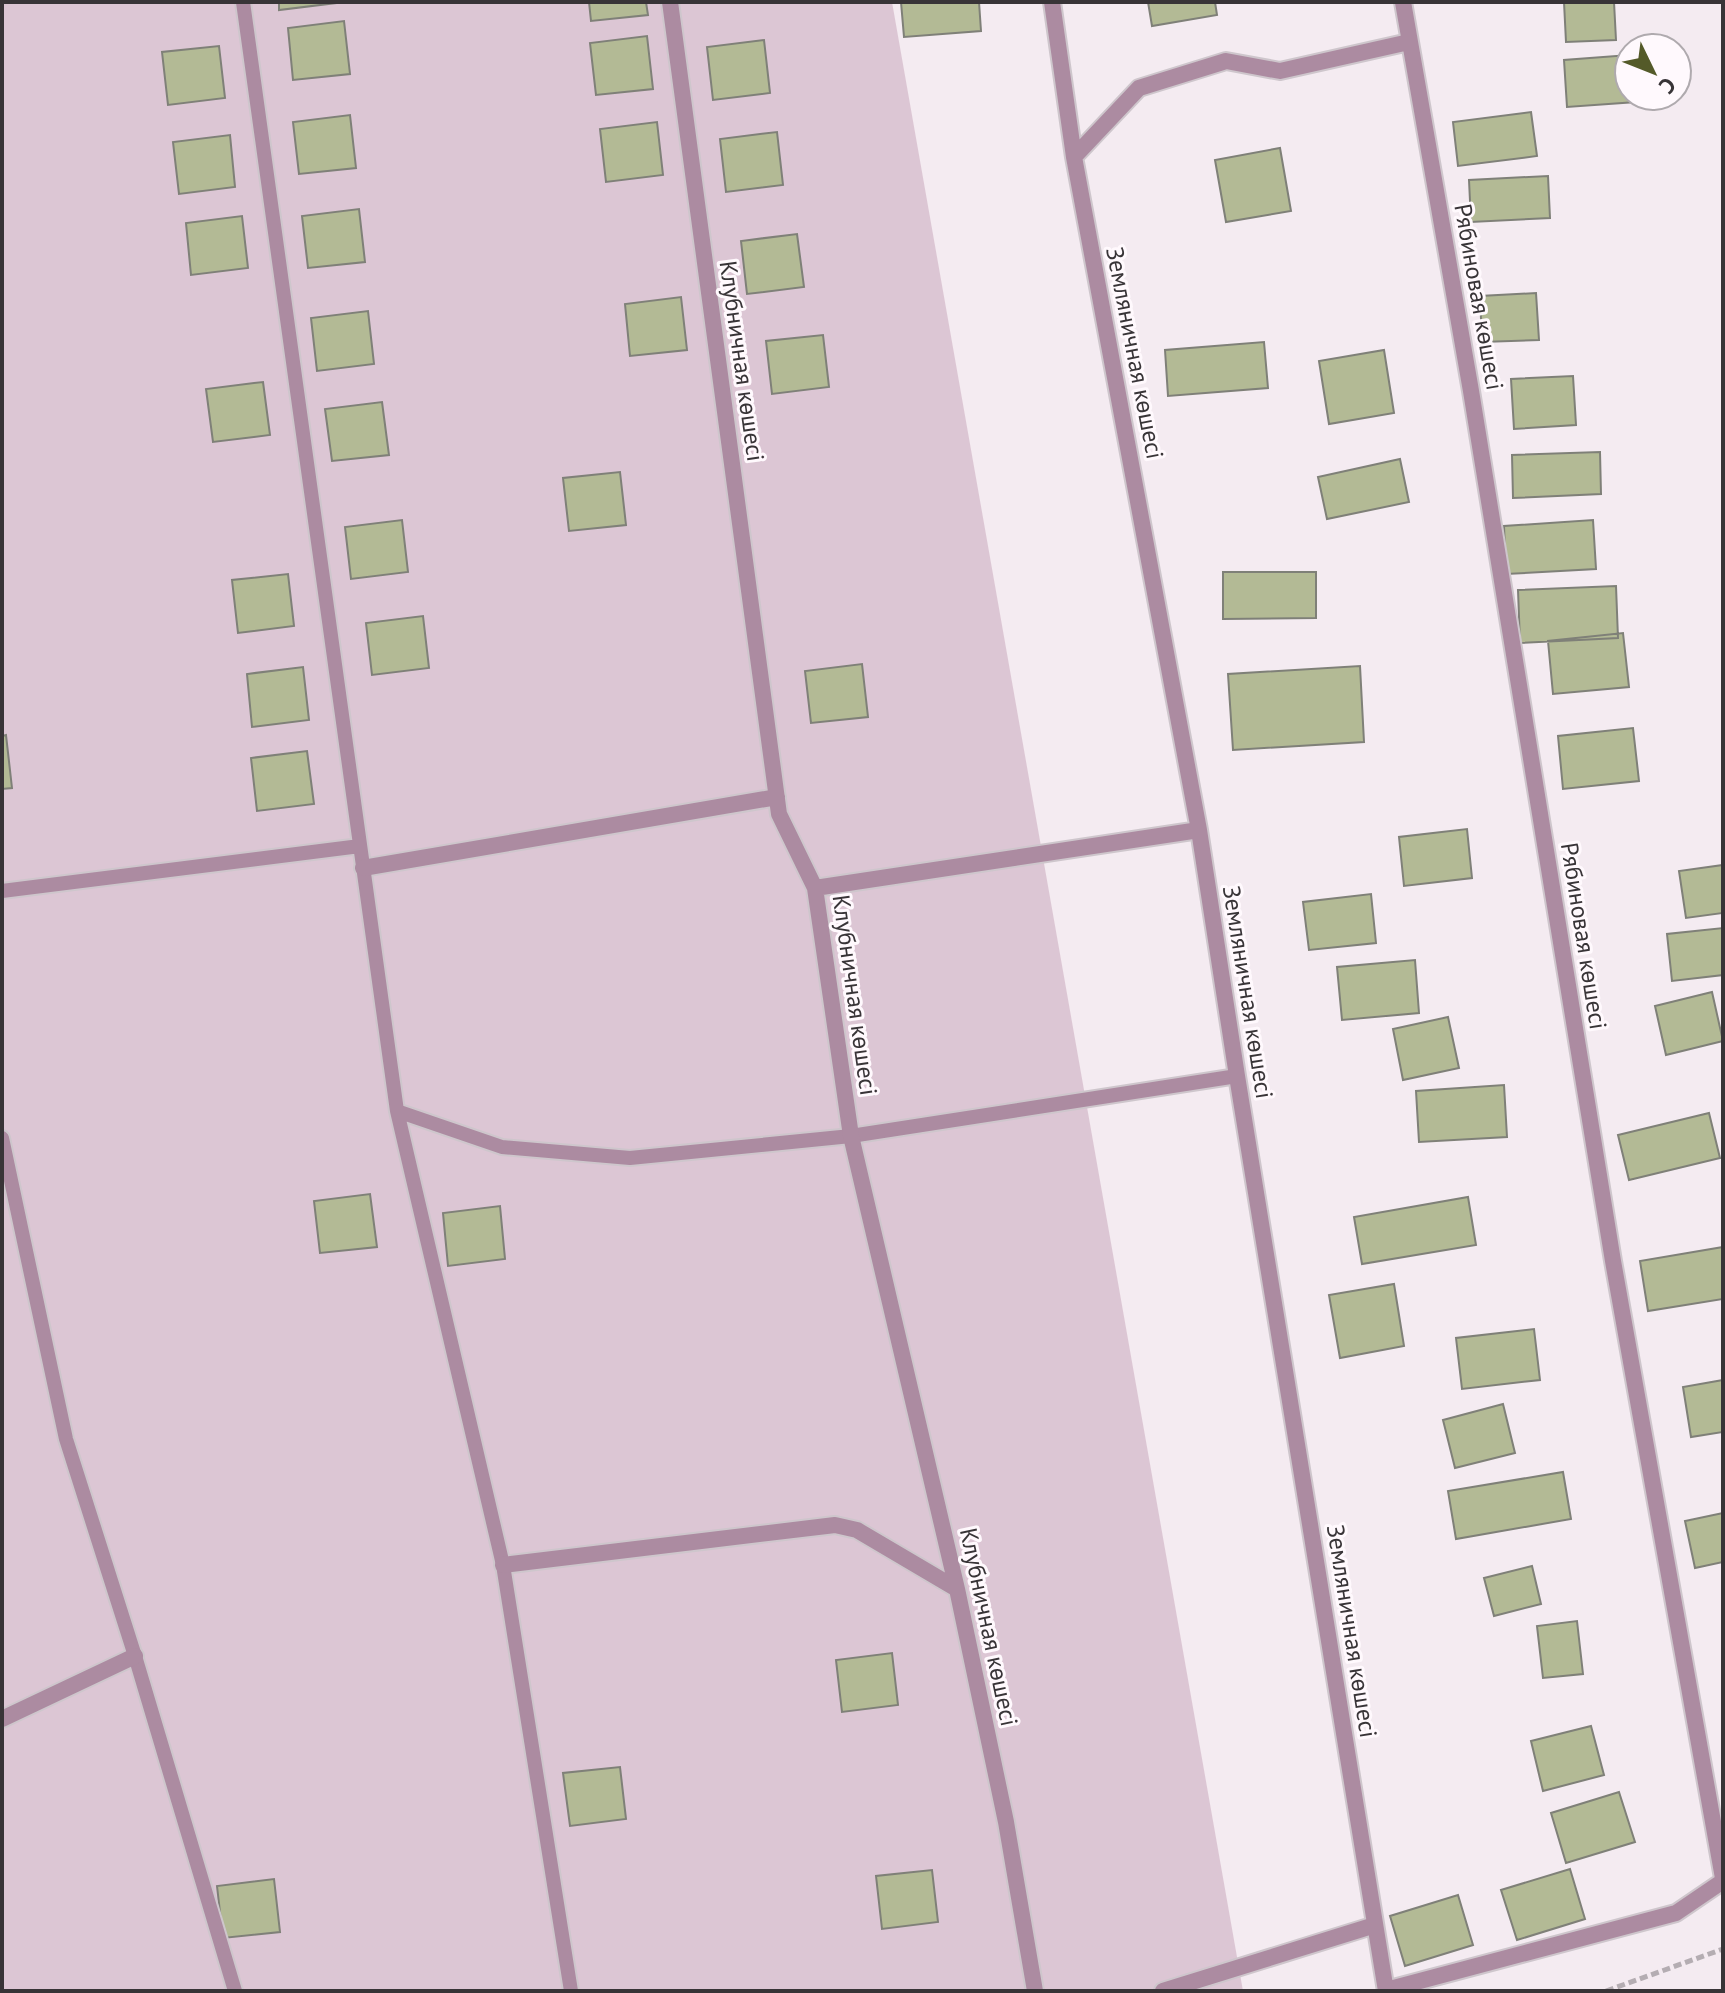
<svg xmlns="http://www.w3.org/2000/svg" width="1725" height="1993" viewBox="0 0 1725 1993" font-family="'PT Sans',sans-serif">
<rect width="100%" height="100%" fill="#f4ebf1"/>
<path fill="#dcc6d4" d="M2,2h890l351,1989h-1241z"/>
<path fill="#b3ba95" stroke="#7f8078" stroke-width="2" d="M279,2h57v1l-57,7z
M589,2h57l2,13 -57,6z
M901,2h78l2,29 -77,6z
M1148,2h67l2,13 -65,11z
M1564,2h50l2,38 -50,2z
M344,21l6,53 -57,6 -5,-52z
M647,36l6,53 -57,6 -6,-52z
M764,40l6,53 -57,7 -6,-53z
M219,46l6,52 -57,7 -6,-53z
M1629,55v41h6l1,6 -69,5 -3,-47z
M1531,112l6,44 -79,10 -5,-44z
M350,115l6,53 -57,6 -6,-52z
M657,122l6,53 -57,7 -6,-53z
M777,132l6,53 -57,7 -6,-53z
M230,135l5,52 -56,7 -6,-52z
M1280,148l11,63 -65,11 -11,-62z
M1548,176l2,42 -79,4 -2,-42z
M359,209l6,53 -57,6 -6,-52z
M242,216l6,52 -57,7 -5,-52z
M797,234l7,53 -57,7 -6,-53z
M1536,293l3,47 -57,2 -2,-46z
M681,297l6,53 -57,6 -5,-52z
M368,311l6,53 -57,7 -6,-53z
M823,335l6,52 -57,7 -6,-53z
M1264,342l4,46 -100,8 -3,-46z
M1384,350l10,63 -65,11 -10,-63z
M1573,376l3,49 -62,4 -3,-50z
M263,382l7,53 -57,7 -7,-53z
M382,402l7,53 -57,6 -7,-52z
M1600,452l1,42 -88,4 -1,-43z
M1400,459l9,43 -82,17 -9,-42z
M620,472l6,53 -57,6 -6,-53z
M402,520l6,52 -57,7 -6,-52z
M1593,520l3,49 -90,5 -2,-48z
M1223,572h93v46l-93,1z
M288,574l6,52 -56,7 -6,-53z
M1616,586l2,52 -98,5 -2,-53z
M423,616l6,52 -57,7 -6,-52z
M1623,633l6,54 -76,7 -5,-53z
M862,664l6,53 -57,6 -6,-52z
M1360,666l4,76 -131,8 -5,-76z
M303,667l6,53 -57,7 -5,-53z
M1633,728l6,53 -76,8 -5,-53z
M6,735l6,53 -10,1v-53z
M307,751l7,53 -57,7 -6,-53z
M1467,829l5,49 -68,8 -5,-49z
M1723,865v48l-37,5 -7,-47z
M1371,894l5,49 -67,7 -6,-48z
M1723,928v47l-51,6 -5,-47z
M1415,960l4,53 -77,7 -5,-53z
M1712,992l11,49 -57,14 -11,-49z
M1448,1017l11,51 -56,12 -10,-51z
M1504,1085l3,52 -88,5 -3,-51z
M1709,1113l11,45 -91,22 -11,-45z
M370,1194l7,53 -57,6 -6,-52z
M1468,1197l8,48 -114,19 -8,-47z
M500,1206l5,53 -57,7 -5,-53z
M1723,1247v52l-75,12 -8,-50z
M1394,1284l10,62 -64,12 -11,-63z
M1534,1329l6,51 -78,9 -6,-51z
M1723,1380v52l-32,5 -8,-50z
M1503,1404l12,49 -60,15 -12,-48z
M1563,1472l8,47 -115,20 -8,-48z
M1723,1513v49l-28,6 -10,-47z
M1532,1566l9,38 -47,12 -10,-38z
M1577,1621l6,53 -40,4 -6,-52z
M892,1653l6,52 -56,7 -6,-52z
M1591,1726l13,49 -61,16 -12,-50z
M620,1767l6,52 -56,7 -7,-53z
M1619,1792l16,50 -69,21 -15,-50z
M1570,1869l15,50 -68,21 -16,-50z
M932,1870l6,52 -56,7 -6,-53z
M274,1879l6,53 -57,6 -6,-52z
M1458,1895l15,50 -68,21 -15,-50z"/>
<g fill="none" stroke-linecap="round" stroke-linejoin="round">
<defs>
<path id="service" d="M243,2l154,1109 106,454 68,426
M2,891l358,-45
M397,1111l105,36 128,11 221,-22 386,-60
M2,1138l64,301 69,217 100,335"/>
<path id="minor" d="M670,2l109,812 36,74 36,248 106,453 49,233 29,169
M1052,2l22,155 125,673 38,246 149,915
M1403,2l68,389 142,870 110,617
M1074,157l65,-69 87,-27 54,10 129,-29
M363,868l414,-71
M815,888l384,-58
M503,1565l332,-40 22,5 100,59
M2,1719l133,-63
M1386,1990l290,-77 47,-32
M1163,1991l212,-66"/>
</defs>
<use href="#service" stroke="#cec6cc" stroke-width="18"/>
<use href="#minor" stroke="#cec6cc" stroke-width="20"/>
<path stroke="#b4adb2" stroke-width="5" stroke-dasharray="8 4" stroke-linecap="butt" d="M1606,1991l117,-42"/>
<use href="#service" stroke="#ac8ba1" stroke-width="14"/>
<use href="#minor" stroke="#ac8ba1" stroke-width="16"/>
</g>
<g text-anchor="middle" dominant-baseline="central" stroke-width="6" stroke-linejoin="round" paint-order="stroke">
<g font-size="24" fill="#383437" stroke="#fff9fd">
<text transform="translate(1479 297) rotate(80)">Рябиновая көшесі</text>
<text transform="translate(1135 353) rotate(79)">Земляничная көшесі</text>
<text transform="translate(742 361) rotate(82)">Клубничная көшесі</text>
<text transform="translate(1584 936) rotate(81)">Рябиновая көшесі</text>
<text transform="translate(1248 992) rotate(81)">Земляничная көшесі</text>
<text transform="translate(855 995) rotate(82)">Клубничная көшесі</text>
<text transform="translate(989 1627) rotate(78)">Клубничная көшесі</text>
<text transform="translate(1352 1631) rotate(81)">Земляничная көшесі</text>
</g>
</g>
<rect width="1725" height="1993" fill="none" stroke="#383437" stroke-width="8"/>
<g transform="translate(1653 72) rotate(133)"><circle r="38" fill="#fff9fd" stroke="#afaaae" stroke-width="2"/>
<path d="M0-6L14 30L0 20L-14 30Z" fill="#545a29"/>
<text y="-12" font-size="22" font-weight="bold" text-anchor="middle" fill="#383437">С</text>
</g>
</svg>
